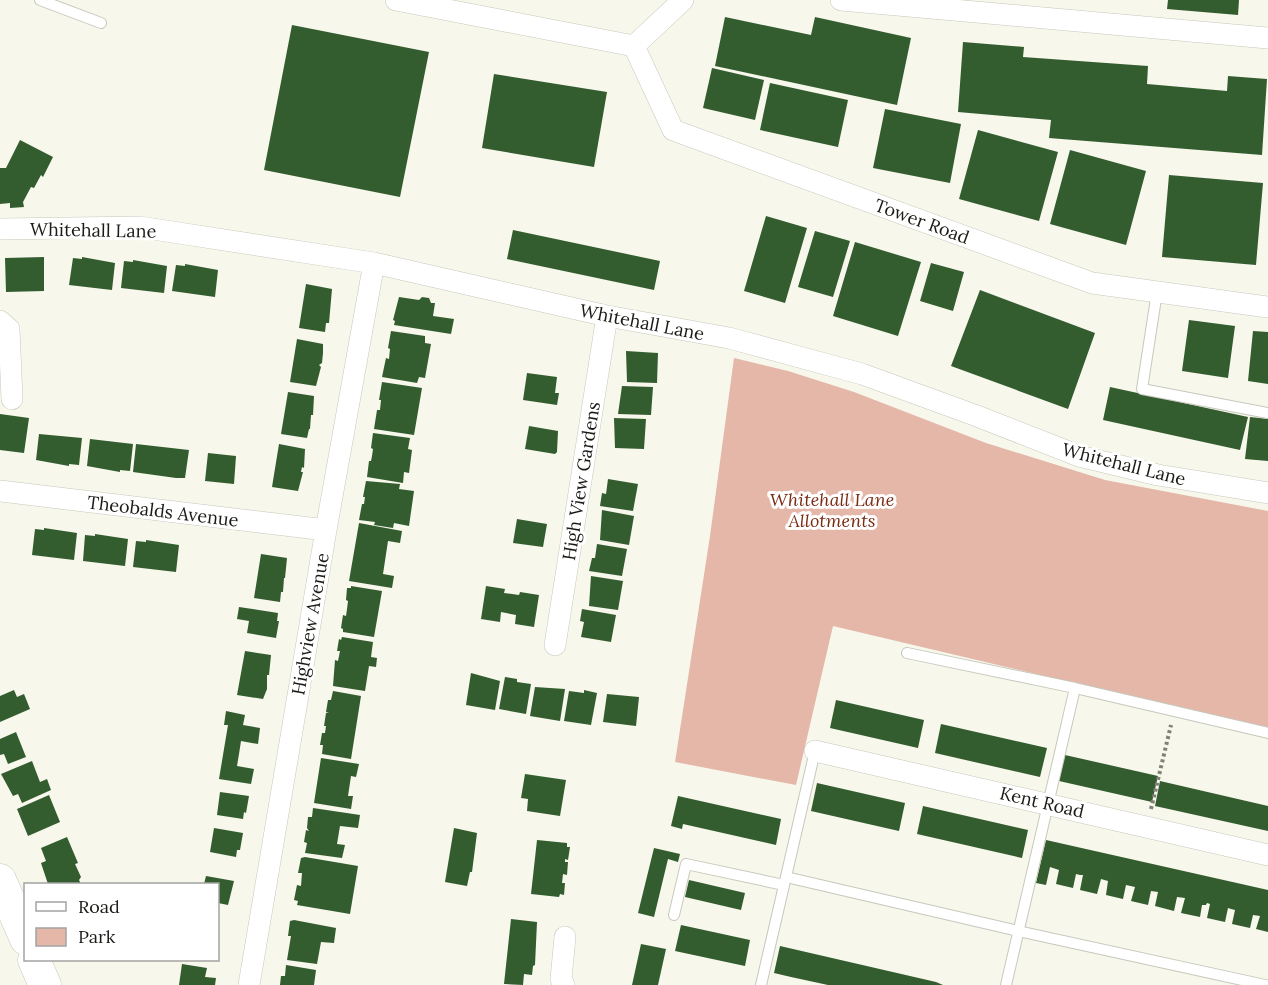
<svg xmlns="http://www.w3.org/2000/svg" width="1268" height="985" viewBox="0 0 1268 985" font-family="Lora,serif">
<rect width="100%" height="100%" fill="#f7f7eb"/>
<path fill="#e4b7a9" d="M734,358l54,13 66,21 132,51 119,37 163,31v218l-435,-103 -37,159 -121,-23 35,-226z"/>
<path fill="#335c2f" d="M1168,0h71l-1,15 -71,-6z
M725,17l86,18 4,-18 96,21 -14,67 -182,-39z
M292,25l137,27 -29,145 -136,-27z
M963,42l61,5 -1,10 125,9 -1,18 80,7 1,-15 39,3 -5,76 -213,-17 2,-18 -93,-8z
M712,68l52,12 -9,40 -52,-12z
M494,74l113,18 -13,75 -112,-19z
M770,83l78,17 -10,47 -78,-17z
M885,109l76,15 -11,59 -77,-15z
M978,130l80,22 -19,69 -80,-22z
M20,140l33,17 -10,20 -2,-2 -7,13 -3,-1 -8,15 1,5 -14,1v-5l-10,1v-36h6z
M1070,150l76,21 -20,74 -76,-21z
M1169,175l94,8 -7,82 -94,-8z
M766,216l41,12 -22,75 -41,-12z
M513,230l147,31 -6,29 -147,-31z
M815,231l35,10 -17,56 -35,-10z
M855,242l66,20 -23,74 -65,-20z
M44,257v34l-38,1 -1,-34z
M82,257l33,6 -3,27 -43,-5 4,-27 9,1z
M133,260l34,6 -3,27 -43,-5 3,-27 9,1z
M931,263l33,9 -11,39 -33,-10z
M185,264l33,6 -3,27 -43,-6 4,-26 9,1z
M306,284l26,5 -3,34h-3l-1,9 -26,-4z
M980,290l115,43 -27,76 -117,-43z
M399,297l20,3 3,-3 7,1 2,5h4l-2,13 21,3 -3,15 -57,-9 1,-4 -2,-1z
M1189,320l46,6 -7,52 -46,-7z
M391,331l34,5v7l6,1 -6,34 -6,-1 -2,6 -35,-6 4,-19 3,1 1,-10 -2,-1z
M1253,331l15,1v52l-20,-3z
M297,339l26,5v9l-1,10 -3,2 2,2 -5,19 -26,-4z
M626,351l32,2 -1,30 -30,-1z
M527,373l30,4 -2,16h4l-2,12 -34,-5z
M382,382l40,6 -8,47 -40,-6 3,-19h3l1,-10h-2z
M622,386l31,1 -2,28 -33,-1z
M1110,387l138,30 -8,33 -137,-30z
M288,392l26,4 -1,19h-2l-1,14h-1l-2,9 -26,-4z
M0,414l29,4 -5,35 -24,-3z
M1250,417l18,2v42l-23,-2z
M614,418l32,1 -2,30 -29,-1z
M529,426l29,5 -1,21 -2,2 -30,-5z
M373,433l37,5 -2,11 4,1 -3,23 -5,-1 -1,11 -36,-6 2,-16h2l1,-5 1,-7 -2,-1z
M39,434l43,4 -3,27 -10,-1v2l-33,-6z
M90,439l43,5 -3,27 -10,-1v2l-33,-6z
M136,444l53,6 -4,28h-9l-43,-6z
M279,444l26,5 -1,19 -2,-1 -1,5h2l-5,19 -26,-4z
M208,453l28,3 -2,28 -29,-3z
M608,479l30,5 -5,27 -33,-5 2,-13 4,1z
M366,481l34,3 -1,5 15,2 -5,35 -15,-3 -1,5 -19,-3 1,-3 -16,-2 3,-16h2l1,-7h-2z
M602,510l32,6 -5,29 -29,-5z
M517,519l30,5 -4,23 -30,-4z
M359,523l43,8 -2,12 -12,-2 -5,33 11,2 -2,12 -43,-7z
M44,528l33,5 -3,27 -42,-5 3,-26 9,1z
M95,534l33,5 -3,27 -42,-5 2,-26 10,1z
M146,540l33,5 -3,27 -43,-5 3,-26 10,1z
M597,544l30,5 -5,27 -33,-5 3,-13h3z
M261,554l26,4 -2,20h-1l-1,14h-2l-1,10 -26,-4z
M591,576l32,5 -5,29 -29,-4z
M351,586l31,5 -8,46 -31,-5v-3l-2,-1 2,-13 3,1 1,-7 1,-8 -2,-1 1,-12h4z
M486,586l19,3 -1,4 8,1 7,1 1,-3 19,3 -5,32 -19,-3 1,-9 -15,-3 -1,10 -19,-3z
M239,607l39,6 -1,8h2l-3,17 -29,-5 2,-12 -12,-2z
M582,609l34,6 -5,27 -30,-5 3,-15 -4,-1z
M342,637l31,5 -2,15 6,1 -1,9 -7,-1 -4,25 -32,-5 2,-26 3,1 2,-10h-3l2,-12 2,1z
M245,651l26,4 -2,20h-2v14l-4,10 -26,-4z
M471,673l29,8 -5,29 -29,-5z
M505,677l12,2v3l14,2 -5,30 -27,-5z
M535,687l30,2 -5,32 -30,-5z
M14,690l3,7 7,-3 6,15 -30,13v-26z
M584,690l13,3 -6,32 -27,-4 5,-30 15,2z
M333,691l28,5 -10,63 -29,-5 1,-9h-3l2,-12h3l1,-7h-2l2,-13 3,-1h-3l2,-12h3z
M607,694l32,3 -3,29 -33,-4z
M836,700l88,20 -6,28 -88,-20z
M226,711l19,4 -2,10 17,3 -2,16 -17,-3 -2,13 -2,12 17,3 -3,15 -32,-5 9,-54h-4z
M941,724l106,24 -7,29 -105,-24z
M16,732l10,25 -18,7 -4,-10 -4,1v-16z
M1065,755l93,21 -6,26 -93,-21z
M321,758l38,6 -3,13 -5,-1 -3,20h5l-2,13 -37,-6z
M32,761l8,21 7,-3 4,11 -29,13 -4,-9 -5,2 -12,-22z
M525,774l41,6 -6,36 -33,-5 1,-12 -7,-1z
M1160,781l108,25v25l-113,-25z
M817,783l88,20 -6,28 -88,-20z
M220,792l29,4 -3,17 -2,-1 -1,7 -26,-4z
M49,795l11,27 -32,14 -11,-27z
M678,796l103,23 -5,26 -93,-21 -1,5 -11,-3z
M923,806l105,24 -6,28 -105,-24z
M313,808l47,7 -2,13 -18,-2 -3,18 8,1 -3,13 -37,-5 2,-10 -3,-1 2,-12 3,1 -2,-3 1,-11h4z
M214,828l29,5 -3,17h-3l-1,7 -26,-5z
M454,828l23,5 -5,39h-2l-3,14 -22,-4z
M67,837l11,26 -3,1 6,13 -2,3 2,4h-33l-7,-21 5,-2 -5,-13z
M537,840l30,3v4h3l-2,13 -3,-1v3h3l-1,13 -4,-1 -1,9h3l-1,12 -4,-1 -1,3 -28,-3z
M1046,840l222,50v42l-12,-3 4,-13 -7,-1 -3,13 -18,-4 3,-14 -4,-1 -3,-1 -3,14 -18,-4 3,-14 -3,-1 -1,2h-4l-2,12 -19,-4 4,-15 -8,-1 -3,14 -19,-5 3,-14 -7,-1 -3,14 -17,-4 4,-14 -9,-2 -3,14 -17,-4 2,-14 -7,-2 -4,15 -17,-4 3,-15h-3l-4,-1 -3,14 -17,-4 3,-14 -9,-3 -4,18 -10,-2z
M654,848l26,6 -2,8 -10,-3 -14,58 -16,-4z
M305,857l53,9 -8,48 -53,-9 1,-4 -4,-1 3,-15 4,1 1,-13h-4l3,-15z
M206,876l28,5 -6,24 -10,-2v-19h-14z
M689,880l56,13 -4,17 -56,-13z
M511,919l26,3 -2,43 -2,1 -1,9 -8,-1 -1,11 -19,-1z
M294,920l42,8 -2,15 -13,-1 -4,22 -30,-4 4,-24h-3l2,-15z
M681,925l69,15 -5,26 -70,-15z
M641,944l25,5 -8,36h-26z
M780,946l156,36 7,3h-115l-37,-8 -17,-4z
M182,964l25,4 -2,9 11,1 -1,7h-36z
M286,965l30,5 -2,15h-34l1,-9h4z"/>
<g fill="none" stroke-linecap="round" stroke-linejoin="round">
<defs>
<path id="service" d="M40,0l61,23
M1157,292l-15,97 126,24
M907,653l168,35
M786,877l232,54 247,54
M674,915l12,-51 98,21
M761,985l54,-234
M1006,985l69,-297 193,45"/>
<path id="minor" d="M396,0l238,46
M683,0l-49,46 39,84 419,153 176,24
M841,0l427,38
M0,229l140,-2 234,36 233,53 122,22 133,36 115,42 102,40 79,19 110,18
M0,321l9,8 3,70
M0,491l326,39
M555,645l52,-329
M815,751l453,104
M249,985l77,-455 48,-267
M564,985l-3,-6 4,-42"/>
<path id="primary" d="M0,880l26,59
M34,960l11,25"/>
</defs>
<use href="#service" stroke="#c7c8bc" stroke-width="12"/>
<use href="#minor" stroke="#c7c8bc" stroke-width="22"/>
<use href="#primary" stroke="#c7c8bc" stroke-width="33"/>
<path stroke="#818179" stroke-width="4" stroke-dasharray="3 3" stroke-linecap="butt" d="M1151,809l20,-84"/>
<use href="#service" stroke="#fff" stroke-width="10"/>
<use href="#minor" stroke="#fff" stroke-width="21"/>
<use href="#primary" stroke="#fff" stroke-width="32"/>
</g>
<g text-anchor="middle" dominant-baseline="central" stroke-width="6" stroke-linejoin="round" paint-order="stroke">
<g font-size="18" fill="#1a1a16" stroke="#fff">
<text transform="translate(922 221) rotate(20)">Tower Road</text>
<text transform="translate(93 230) rotate(1)">Whitehall Lane</text>
<text transform="translate(642 322) rotate(11)">Whitehall Lane</text>
<text transform="translate(1124 464) rotate(14)">Whitehall Lane</text>
<text transform="translate(581 481) rotate(-81)">High View Gardens</text>
<text transform="translate(163 511) rotate(7)">Theobalds Avenue</text>
<text transform="translate(310 624) rotate(-80)">Highview Avenue</text>
<text transform="translate(1042 802) rotate(13)">Kent Road</text>
</g>
<g font-size="18" font-style="italic" fill="#7a2b12" stroke="#fff">
<text x="832" y="499">Whitehall Lane<tspan x="832" dy="21">Allotments</tspan></text>
</g>
</g>
<rect x="24" y="883" width="195" height="78" fill="#ffffff" stroke="#a3a3a2" stroke-width="1.5"/>
<rect x="36" y="902" width="30" height="9" fill="#ffffff" stroke="#a3a3a2" stroke-width="1.5"/>
<text x="78" y="913" font-size="18" fill="#1a1a16">Road</text>
<rect x="36" y="928" width="30" height="18" fill="#e4b7a9" stroke="#a3a3a2" stroke-width="1.5"/>
<text x="78" y="943" font-size="18" fill="#1a1a16">Park</text>
</svg>
